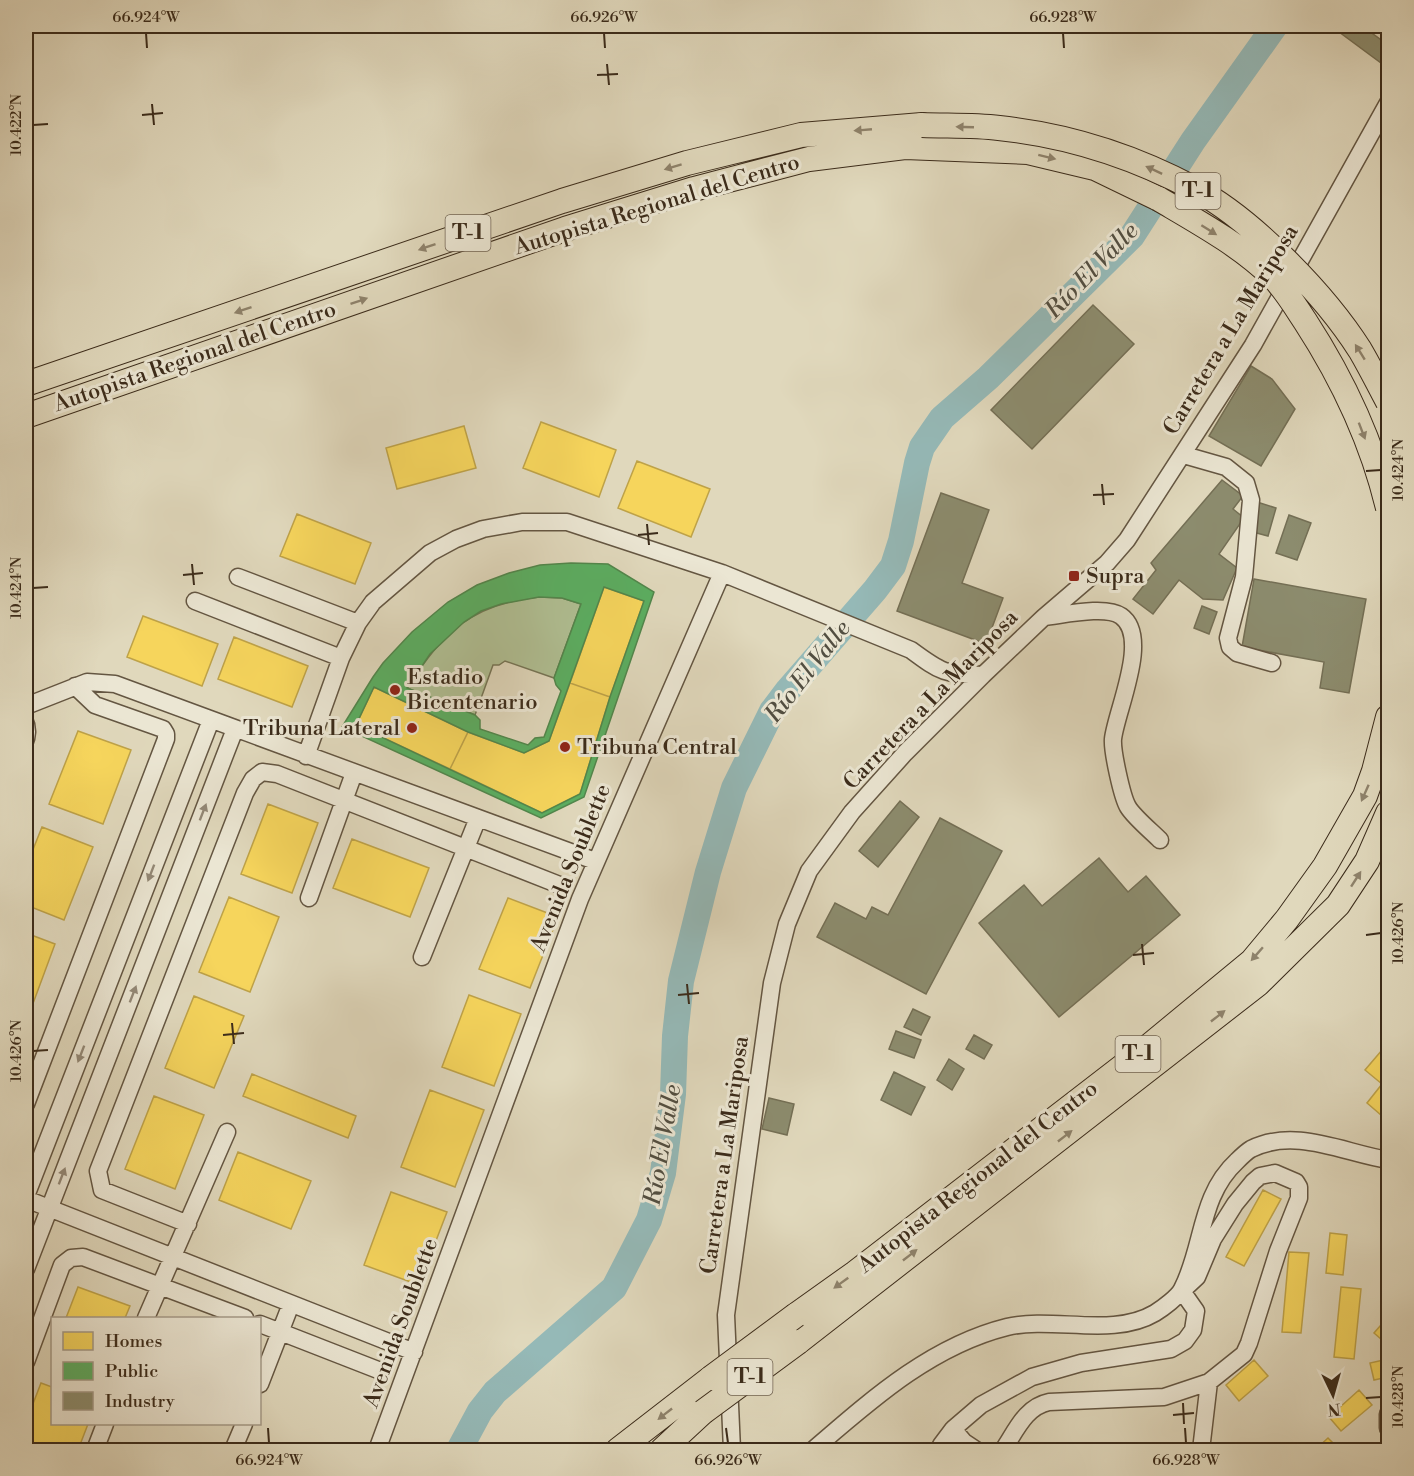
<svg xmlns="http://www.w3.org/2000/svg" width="1414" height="1476" viewBox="0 0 1414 1476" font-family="'Libre Bodoni',serif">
<rect width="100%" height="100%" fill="#e0d8bc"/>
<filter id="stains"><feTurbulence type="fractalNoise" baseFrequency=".00333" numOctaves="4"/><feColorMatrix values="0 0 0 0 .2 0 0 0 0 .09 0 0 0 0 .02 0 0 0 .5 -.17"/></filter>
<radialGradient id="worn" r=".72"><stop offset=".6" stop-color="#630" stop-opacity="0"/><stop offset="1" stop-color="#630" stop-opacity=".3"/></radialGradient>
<path fill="#b0bf93" stroke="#767556" stroke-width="1.5" d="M539,597l23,1 19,6 -27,74 -49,-17 -6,4h-6l-18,50 -68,-27c36,-55 63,-84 132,-91z"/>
<path fill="#f6d55c" stroke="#bea248" stroke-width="1.5" d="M541,422l75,28 -17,47 -76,-29z
M464,426l12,42 -79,21 -11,-41z
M637,461l73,28 -19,48 -73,-29z
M297,514l74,29 -16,41 -75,-28z
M604,587l40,14 -34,96 -40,-14z
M143,616l75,28 -16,42 -75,-29z
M234,637l74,29 -16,41 -74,-28z
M570,683l40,14 -30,97 -38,19 -92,-44 18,-37 56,21 25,-12z
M374,687l94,45 -18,37 -94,-44z
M78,731l53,19 -28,74 -54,-20z
M268,804l50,19 -26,70 -51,-19z
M42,827l51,20 -29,73 -38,-15v-38z
M352,839l77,29 -19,49 -77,-29z
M229,897l50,20 -29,75 -51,-20z
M508,898l50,19 -28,71 -51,-19z
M26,933l29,11 -27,73 -2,-1z
M469,995l52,19 -27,72 -52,-19z
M194,996l50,20 -30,72 -49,-20z
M1388,1043v78l-21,-18 15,-19 -17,-14z
M252,1074l104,42 -8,22 -105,-42z
M430,1090l54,20 -29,77 -54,-20z
M154,1096l50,19 -29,74 -50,-20z
M238,1152l73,29 -20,48 -72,-29z
M1263,1190l18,9 -37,67 -18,-9z
M391,1192l56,20 -28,73 -55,-20z
M1330,1233l17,2 -4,40 -17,-2z
M1289,1252l20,1 -8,80 -19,-1z
M78,1287l52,19 -5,12h-59z
M1341,1287l20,2 -7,70 -20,-2z
M1388,1317v28l-14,-12z
M1388,1359v18l-14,3 -4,-17z
M1254,1360l14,16 -29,25 -13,-16z
M41,1383l11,4v37h36l-10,26h-52v-28z
M1359,1390l13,15 -31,26 -12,-14z
M1328,1438l12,12h-25z"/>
<path fill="#5aae61" stroke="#51874c" stroke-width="1.5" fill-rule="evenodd" d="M571,563l37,1 46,28 -70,205 -43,21 -199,-91 31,-50 10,-14 29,-31 36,-30 29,-17 32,-12 31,-8zM604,587l40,14 -34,96 -30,97 -38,19 -186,-88 18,-38 94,45 56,21 25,-12zM539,597l23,1 19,6 -27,74 2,7 5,6 -17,46 -9,1 -7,7 -48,-16v-9l-5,-5 -68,-27 23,-34 34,-32 17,-11 20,-7z"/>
<path fill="#8c8c6e" stroke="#746f55" stroke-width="1.5" d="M1331,26h31l26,19v9l-7,9z
M1093,305l41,39 -102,105 -41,-39z
M1251,366l21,13 23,30 -34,57 -52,-30z
M1222,480l21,16 -10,13 11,9 -25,36 18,14 -14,32 -20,-1 -24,-19 -26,34 -20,-15 23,-29 -5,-7z
M941,493l48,17 -27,73 41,15 -17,46 -89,-33z
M1257,502l19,6 -8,28 -19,-5z
M1289,515l22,8 -14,37 -21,-7z
M1254,579l112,20 -17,94 -29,-5 4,-26 -82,-15z
M1202,606l15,6 -8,22 -15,-6z
M900,801l19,16 -41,50 -19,-16z
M940,818l62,33 -76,143 -109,-57 18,-34 31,16 6,-12 16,8z
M1099,858l29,34 18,-16 34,39 -121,102 -80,-94 45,-38 18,21z
M913,1009l17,8 -9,18 -17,-8z
M896,1031l25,9 -7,18 -25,-9z
M974,1035l18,10 -8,14 -18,-10z
M949,1059l15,10 -12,21 -15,-10z
M894,1072l31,15 -14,28 -30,-15z
M769,1098l25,6 -7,31 -25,-6z"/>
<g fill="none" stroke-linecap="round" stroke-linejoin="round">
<path stroke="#95b9b7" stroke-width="26" d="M459,1450l21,-39 15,-19 119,-104 35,-68 14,-47 10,-79 2,-58 6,-55 27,-109 26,-84 38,-77 16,-21 87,-100 18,-24 8,-25 16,-78 5,-16 20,-29 46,-40 144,-142 61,-95 82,-115"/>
<defs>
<path id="minor" d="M1184,455l42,12 20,16 5,17 -7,77 -16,61 2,9 7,6 35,10
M238,577l120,46
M195,601l146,57
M1044,617c19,-2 62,-12 77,-1 30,21 -5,95 -8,123 -1,12 9,58 15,68 6,10 23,24 32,33
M26,706l61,-24 28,2 480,177
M26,724l1,8 -1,7
M306,756l35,-98 17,-35 15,-21 57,-49 26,-14 27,-10 39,-7h45l155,51 189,77c31,23 33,24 72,25
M309,898l45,-125
M422,957l56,-139
M26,1104l140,-365v-5l-3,-5 -68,-24 -20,-19
M26,1196l185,-476
M26,1199l388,153
M188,1224l-86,-34 -4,-19 147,-378 8,-14 9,-7 15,2 285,112
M26,1269l209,-540
M146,1318l81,-186
M260,1324l118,46
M26,1362l36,-97 9,-7 12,-1 162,61
M260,1384l31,-80
M1388,1414v14
M95,1450l10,-26
M233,1450l11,-26
M377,1450l203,-551 142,-326
M732,1450l-6,-135 46,-332 15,-59 22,-53 43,-59 53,-59 78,-78 61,-58 63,-54 20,-23 126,-195 135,-242
M813,1450c58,-50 118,-104 194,-123 46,-11 106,11 148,-14 8,-5 23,-16 27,-24 22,-42 17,-93 55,-128 4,-4 9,-9 14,-12 44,-22 93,4 137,11
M941,1450v-5l12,-16
M976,1450l-12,-8 -11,-13 28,-24 51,-28 49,-14 90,-14 14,-8 8,-11 3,-19 -14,-20 15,-14 16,-38 22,-35 18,-22 7,-6 15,-3 21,9 3,5v11l-21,53 -29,92 -5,11 -35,28
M1003,1450c13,-19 22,-43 46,-48l115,-5 45,-15 -8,68"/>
<path id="highway" d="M26,384l536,-183 125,-38 114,-28 121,-10
M26,416l539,-187 129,-40 115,-30 96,-12 123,5 67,16 64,31
M796,1315l59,-42 294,-227 103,-85 35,-42 38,-53 40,-70 9,-25 14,-54
M798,1342l460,-358 80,-79 29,-44 21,-48
M618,1450l93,-72
M662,1450l41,-38"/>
</defs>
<use href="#minor" stroke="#645642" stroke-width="19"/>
<use href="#highway" stroke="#3b2b1a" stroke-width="26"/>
<use href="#minor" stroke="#ebe6d3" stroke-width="16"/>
<use href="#highway" stroke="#e0d8bc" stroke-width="24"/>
<defs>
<path id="highway-bridge" d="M922,125c25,1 52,0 77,3 68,7 136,29 196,61 58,31 130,106 165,161 10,17 19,35 28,52
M1159,199c39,23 81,46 113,77 13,13 23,30 33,45 37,57 67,120 83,187
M711,1378l85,-63
M703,1412l95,-70"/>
</defs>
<use href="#highway-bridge" stroke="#3b2b1a" stroke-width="26" stroke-linecap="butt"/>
<use href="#highway-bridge" stroke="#e0d8bc" stroke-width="24"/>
</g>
<defs><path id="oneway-solid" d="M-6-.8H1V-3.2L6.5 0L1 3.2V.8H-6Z" transform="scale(1.5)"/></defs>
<g fill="#8e826b">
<use href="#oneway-solid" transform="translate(965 127) rotate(-178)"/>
<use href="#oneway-solid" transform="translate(863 130) rotate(175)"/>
<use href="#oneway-solid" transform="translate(1047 157) rotate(14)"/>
<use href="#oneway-solid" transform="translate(673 167) rotate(163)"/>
<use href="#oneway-solid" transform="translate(1154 170) rotate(-155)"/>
<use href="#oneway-solid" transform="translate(1209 230) rotate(32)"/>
<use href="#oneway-solid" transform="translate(427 247) rotate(161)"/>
<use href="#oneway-solid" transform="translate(359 301) rotate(-19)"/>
<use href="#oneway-solid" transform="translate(243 310) rotate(161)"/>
<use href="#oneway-solid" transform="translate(1360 352) rotate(-122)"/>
<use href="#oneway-solid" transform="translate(1362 431) rotate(69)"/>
<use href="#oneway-solid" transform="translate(1365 793) rotate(114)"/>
<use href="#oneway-solid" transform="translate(1356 879) rotate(-57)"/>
<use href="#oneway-solid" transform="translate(1257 954) rotate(131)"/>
<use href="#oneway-solid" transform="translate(1218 1016) rotate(-38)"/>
<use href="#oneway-solid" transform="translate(1065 1136) rotate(-38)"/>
<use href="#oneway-solid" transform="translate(910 1255) rotate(-38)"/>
<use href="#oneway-solid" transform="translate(841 1283) rotate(144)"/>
<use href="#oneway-solid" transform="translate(665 1414) rotate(142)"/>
</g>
<g fill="#938876">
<use href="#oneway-solid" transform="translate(203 812) rotate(-69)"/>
<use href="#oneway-solid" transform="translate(151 873) rotate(111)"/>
<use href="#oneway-solid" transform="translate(133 994) rotate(-69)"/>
<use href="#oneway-solid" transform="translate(81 1054) rotate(111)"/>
<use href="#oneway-solid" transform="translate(62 1176) rotate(-69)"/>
</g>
<path fill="none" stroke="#3b2b1a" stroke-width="2" d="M146,33l1,15M604,33l1,15M1063,33l1,15M607,64l2,21M597,75l21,-1M152,104l2,21M142,115l21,-2M33,125l15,-1M1366,471l15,-1M1102,484l2,21M1093,495l21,-1M647,524l2,21M638,535l20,-2M192,564l2,21M183,575l20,-2M33,588l15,-1M1366,935l15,-2M1142,944l2,21M1133,955l21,-2M687,984l2,20M678,995l21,-2M232,1023l2,21M223,1035l21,-2M33,1051l15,-1M1366,1398l15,-1M1183,1403l1,21M1173,1415l21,-2M268,1428l1,15M726,1428l2,15M1185,1428l1,15"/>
<g fill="#8f2418" stroke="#ebe6d3" stroke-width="2">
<rect x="1068" y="570" width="12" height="12" rx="3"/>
<circle cx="395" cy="690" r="6"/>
<circle cx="412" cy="728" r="6"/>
<circle cx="565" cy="747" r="6"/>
</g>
<g text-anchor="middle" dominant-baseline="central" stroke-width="6" stroke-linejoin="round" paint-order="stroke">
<g fill="#ebe6d3" stroke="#706352" stroke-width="1.5">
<rect x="1175.5" y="173" width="45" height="36" rx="4.5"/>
<rect x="445.5" y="215" width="45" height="36" rx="4.5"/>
<rect x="1115.5" y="1036" width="45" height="36" rx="4.5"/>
<rect x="727.5" y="1359" width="45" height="36" rx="4.5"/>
</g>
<g font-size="21" font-weight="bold" fill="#3b2b1a">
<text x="1198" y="191">T-1</text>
<text x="468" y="233">T-1</text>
<text x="1138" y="1054">T-1</text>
<text x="750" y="1377">T-1</text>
</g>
<g font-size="22" fill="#3b2b1a" stroke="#ebe6d3">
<text transform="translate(657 205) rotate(-17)">Autopista Regional del Centro</text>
<text transform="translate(1231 330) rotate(-59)">Carretera a La Mariposa</text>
<text transform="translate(195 357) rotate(-19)">Autopista Regional del Centro</text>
<text transform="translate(931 700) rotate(-46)">Carretera a La Mariposa</text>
<text transform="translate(571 868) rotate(-68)">Avenida Soublette</text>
<text transform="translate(725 1155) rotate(-82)">Carretera a La Mariposa</text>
<text transform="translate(978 1177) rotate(-38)">Autopista Regional del Centro</text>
<text transform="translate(401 1323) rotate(-70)">Avenida Soublette</text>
</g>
<g font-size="22" fill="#3b2b1a" stroke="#ebe6d3" text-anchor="start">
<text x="1086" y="576">Supra</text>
<text x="407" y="677">Estadio<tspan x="407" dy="25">Bicentenario</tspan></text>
<text x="400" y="728" text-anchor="end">Tribuna Lateral</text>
<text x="577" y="747">Tribuna Central</text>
</g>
<g font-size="24" font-style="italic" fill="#524e41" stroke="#ebe6d3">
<text transform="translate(1092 271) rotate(-46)">Río El Valle</text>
<text transform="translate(808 672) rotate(-52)">Río El Valle</text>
<text transform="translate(663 1145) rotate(-80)">Río El Valle</text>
</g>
</g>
<rect width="1414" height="1476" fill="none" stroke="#e0d8bc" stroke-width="66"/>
<rect x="51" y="1317" width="210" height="108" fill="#ebe6d3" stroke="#a59b89" stroke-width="1.5"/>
<rect x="63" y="1332" width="30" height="18" fill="#f6d55c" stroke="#a59b89" stroke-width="1.5"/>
<text x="105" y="1347" font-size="18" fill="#3b2b1a">Homes</text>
<rect x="63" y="1362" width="30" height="18" fill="#5aae61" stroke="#a59b89" stroke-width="1.5"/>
<text x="105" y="1377" font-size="18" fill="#3b2b1a">Public</text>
<rect x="63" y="1392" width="30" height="18" fill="#8c8c6e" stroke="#a59b89" stroke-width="1.5"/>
<text x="105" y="1407" font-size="18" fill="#3b2b1a">Industry</text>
<g transform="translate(1333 1395) rotate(175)" stroke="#ebe6d3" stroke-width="4.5" paint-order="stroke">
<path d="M0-4.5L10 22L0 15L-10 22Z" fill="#3b2b1a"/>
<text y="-9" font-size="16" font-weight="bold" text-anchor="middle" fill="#3b2b1a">N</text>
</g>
<rect x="33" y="33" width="1348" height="1410" fill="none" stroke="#3b2b1a" stroke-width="2"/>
<g font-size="15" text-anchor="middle" fill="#3b2b1a">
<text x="146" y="22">66.924°W</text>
<text x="604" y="22">66.926°W</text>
<text x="1063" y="22">66.928°W</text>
<text transform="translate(16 125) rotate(-90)" y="5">10.422°N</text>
<text transform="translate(1398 470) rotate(-90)" y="5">10.424°N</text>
<text transform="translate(16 588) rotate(-90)" y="5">10.424°N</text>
<text transform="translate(1398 933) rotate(-90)" y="5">10.426°N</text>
<text transform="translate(16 1051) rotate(-90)" y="5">10.426°N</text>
<text transform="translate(1398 1397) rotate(-90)" y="5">10.428°N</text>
<text x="269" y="1465">66.924°W</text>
<text x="728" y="1465">66.926°W</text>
<text x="1186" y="1465">66.928°W</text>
</g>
<rect width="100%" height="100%" filter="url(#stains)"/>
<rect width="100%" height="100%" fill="url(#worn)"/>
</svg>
